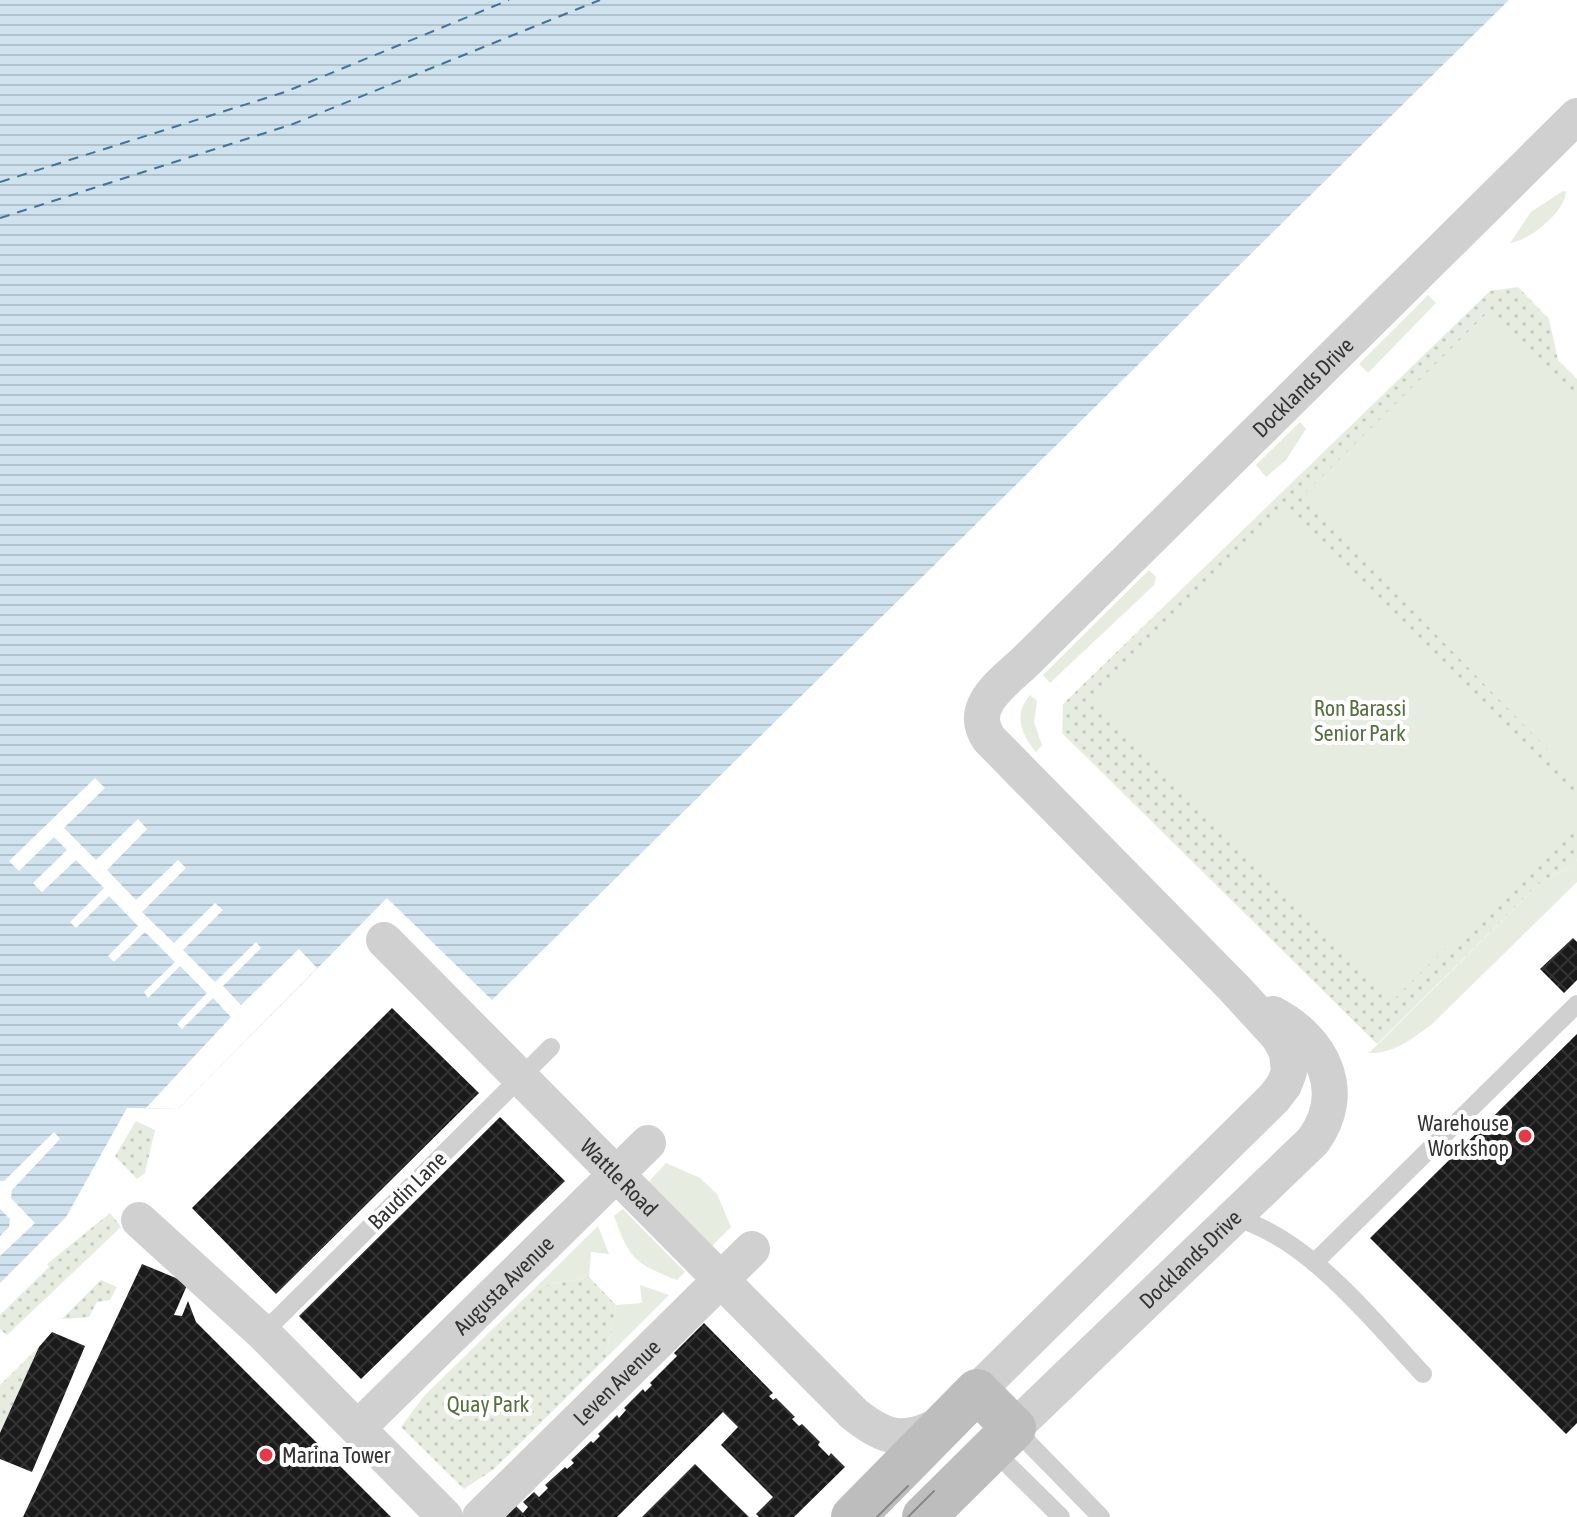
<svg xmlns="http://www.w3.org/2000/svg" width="1577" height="1517" viewBox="0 0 1577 1517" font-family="'Asap Condensed',sans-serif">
<defs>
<pattern id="grass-dots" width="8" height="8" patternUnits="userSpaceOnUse" patternTransform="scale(2)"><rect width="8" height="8" fill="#e6ecdf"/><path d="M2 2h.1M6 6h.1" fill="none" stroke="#c6cbc0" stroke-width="1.8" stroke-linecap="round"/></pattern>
<pattern id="water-rules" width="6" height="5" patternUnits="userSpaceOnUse" patternTransform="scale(2)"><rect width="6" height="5" fill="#cfe2ee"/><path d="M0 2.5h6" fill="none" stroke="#b2c2cd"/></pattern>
<pattern id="building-cross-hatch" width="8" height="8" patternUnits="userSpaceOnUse" patternTransform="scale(2)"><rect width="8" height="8" fill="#1a1a1a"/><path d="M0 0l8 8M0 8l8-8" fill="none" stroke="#333"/></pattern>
</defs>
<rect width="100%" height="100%" fill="#fff"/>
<path fill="url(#grass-dots)" d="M1518,287l31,32 9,41 19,19v480l-3,6 -34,18 -163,161 -315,-311 1,-29 427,-413z
M136,1121l19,9 -10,43 -8,6 -22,-23z
M110,1213l11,14 -114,108 -7,-6v-14l49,-48 -2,-3z
M589,1277l27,28 -10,53 -112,111 -30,20 -63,-62 23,-31 112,-109z
M101,1280l16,7 -7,13 -13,2 -8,15 -27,2z
M39,1347l-39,86v-48z"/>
<path fill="#e6ecdf" d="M1563,191l3,1c-1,20 -37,49 -56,51l21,-31z
M1428,295l8,8 -68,70 -9,-9z
M1487,313l90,92v375l-275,-284z
M1300,422l6,7 -20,31 -20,17 -10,-12z
M1286,510l291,293v17l-186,182 -298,-303z
M1149,570l7,7 -2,8 -104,98 -7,-8z
M1030,695l7,6 -3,21 8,23 -6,7c-15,-17 -23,-37 -6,-57z
M1577,859v23l-146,143c-19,14 -38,29 -62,28l171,-170 34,-18z
M666,1163l34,15 17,16 14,33 -22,22 -63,-64z
M623,1209l62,63 -8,8c-43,-17 -47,-20 -63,-64z
M598,1226l11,28 -18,-2 -2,25 -53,10z
M640,1285l29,10 -63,63 10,-53 26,-2z"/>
<path fill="url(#water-rules)" d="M0,0h1509l-1017,1000 -105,-102 -209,211 -51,-1 -61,109 -66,66z"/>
<path fill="#fff" d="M95,778l10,10 -41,40 32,32 42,-41 9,10 -40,41 29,30 42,-40 8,8 -44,44 32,31 41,-40 8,7 -40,40 32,32 41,-40 5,6 -38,38 18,19 58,-56 18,19 -139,141 -32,-1 85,-91 -18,-19 -31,31 -5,-5 30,-31 -27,-27 -32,32 -4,-6 31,-30 -30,-30 -31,30 -6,-6 30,-30 -29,-30 -33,32 -6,-6 34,-34 -28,-28 -34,32 -9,-9 34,-33 -13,-13 -35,34 -10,-10z
M54,1132l6,7 -48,51 -1,8 24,25 -35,33v-20l9,-9 1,-8 -10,-10v-28h4z"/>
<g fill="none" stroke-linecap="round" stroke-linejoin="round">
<path stroke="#3f7597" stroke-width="2" stroke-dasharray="10 8" stroke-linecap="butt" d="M0,182l285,-90 224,-92
M0,218l293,-94 307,-124"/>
</g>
<path fill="url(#building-cross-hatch)" d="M1573,938l4,4v38l-13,13 -24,-24z
M392,1008l87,85 -203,201 -84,-86z
M1577,1034v389l-11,11 -196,-196z
M500,1117l65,64 -204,198 -62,-63z
M142,1264l46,19 -14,32 8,1 6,-15 8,21 195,195h-368z
M704,1323l69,70 -4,3 4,4 3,-2 19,19 -3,2 7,7 3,-2 18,18 -2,3 11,11 2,-3 14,14 -51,50h-35l-3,-3 17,-17 -52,-52 17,-18 -15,-15 -106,105h-112l11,-11 7,7 5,-6 -5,-5 11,-10 5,5 9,-9 -3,-3 20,-18 2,2 7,-6 -3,-3 20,-19 2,2 7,-7 -2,-2 19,-19 2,3 7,-8 -2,-2 19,-19 2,3 7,-7 -2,-2 27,-27 -3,-3z
M52,1332l33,14 -53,126 -32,-13v-26l39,-86z
M695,1464l54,53h-107z"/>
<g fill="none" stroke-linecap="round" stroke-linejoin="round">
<path stroke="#d0d0d0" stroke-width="18" d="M1233,1217c76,21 138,102 190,157
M1314,1263l263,-259
M263,1333l288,-286
M1014,1428l87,89
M992,1449l69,68"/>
<g stroke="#d0d0d0" stroke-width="36">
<path id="s1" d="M384,940l470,474c34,27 52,29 90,9"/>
<path d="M139,1220l124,113 182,184"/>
<path id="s2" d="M977,1391l297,-293 10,-13 5,-13 -2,-20 -9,-16 -43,-47 -246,-250c-23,-34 16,-57 39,-80l549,-543"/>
<path id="s3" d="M358,1428l290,-285"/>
<path id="s4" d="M1014,1428l299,-287c36,-49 10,-101 -40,-127"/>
<path id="s5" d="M480,1517l272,-268"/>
</g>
<path stroke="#bdbdbd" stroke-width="44" d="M853,1517l124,-126 37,37 -90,89"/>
<path stroke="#888" stroke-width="2" d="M877,1517l31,-31
M908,1517l26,-26"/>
</g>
<g fill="#e63946" stroke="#fff" stroke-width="3">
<circle cx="1525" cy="1136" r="8"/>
<circle cx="266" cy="1455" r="8"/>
</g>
<g text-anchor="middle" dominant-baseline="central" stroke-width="8" stroke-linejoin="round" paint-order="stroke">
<g font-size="22" fill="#333" stroke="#fff">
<text stroke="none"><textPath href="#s2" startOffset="1386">Docklands Drive</textPath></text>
<text stroke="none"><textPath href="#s1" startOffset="334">Wattle Road</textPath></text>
<text transform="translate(407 1190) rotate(-45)">Baudin Lane</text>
<text stroke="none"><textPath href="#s4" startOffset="244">Docklands Drive</textPath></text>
<text stroke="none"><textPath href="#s3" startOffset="204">Augusta Avenue</textPath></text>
<text stroke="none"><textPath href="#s5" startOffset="192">Leven Avenue</textPath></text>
</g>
<g font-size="22" fill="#56703f" stroke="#fff">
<text x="1360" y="708">Ron Barassi<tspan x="1360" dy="25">Senior Park</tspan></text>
<text x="488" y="1404">Quay Park</text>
</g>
<g font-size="22" fill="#333" stroke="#fff" text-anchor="end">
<text x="1509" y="1123">Warehouse<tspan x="1509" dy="25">Workshop</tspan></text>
<text x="282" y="1455" text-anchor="start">Marina Tower</text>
</g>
</g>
</svg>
